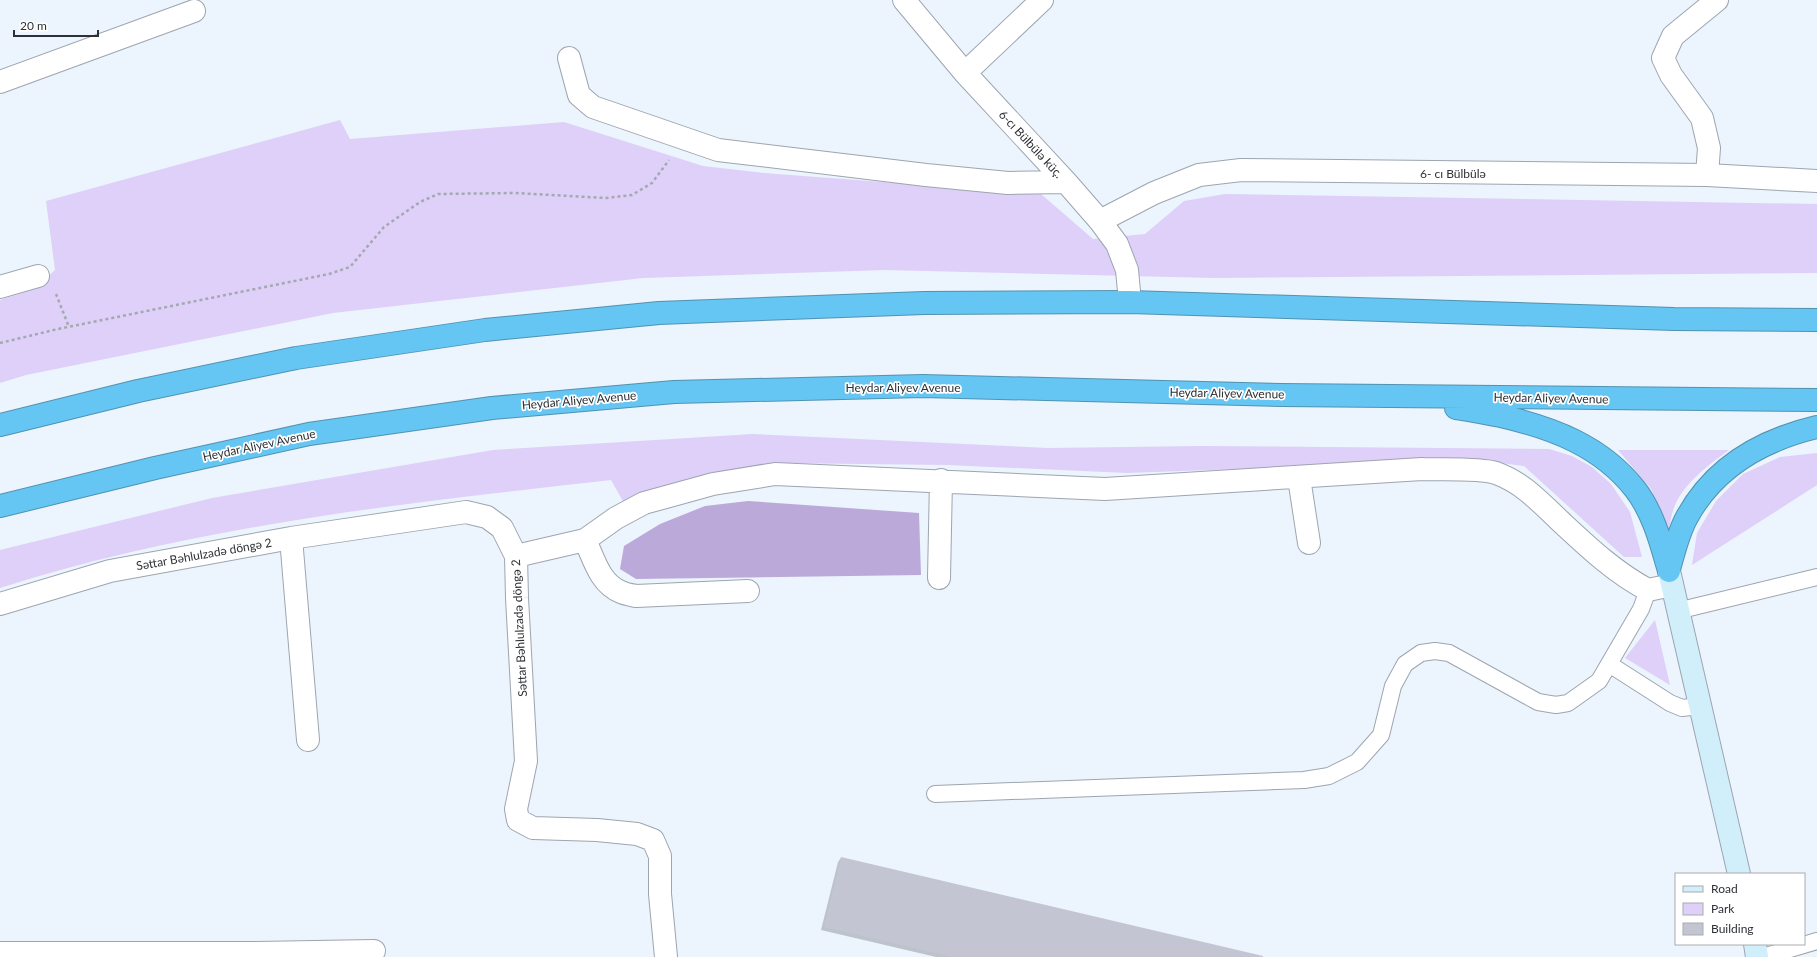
<svg xmlns="http://www.w3.org/2000/svg" width="1817" height="957" viewBox="0 0 1817 957" font-family="Lato,sans-serif">
<rect width="100%" height="100%" fill="#ecf4fd"/>
<path fill="#ded0f8" d="M340,120l10,19 214,-17 139,44 61,7 277,21 52,45 52,-5 39,-33 41,-7 592,10v69l-604,5 -328,-8 -242,8 -310,35 -307,62 -26,8v-83l35,-11 20,-19 -9,-69z
M753,434l295,14 153,-2 348,3 23,7 20,11 19,17 19,28 12,45h-18l-100,-91 -32,-4 -143,3 -222,8 -180,-8 -170,-2 -153,40 -13,-23c-205,23 -413,45 -611,108v-38l212,-52 281,-48z
M1618,450h111c-20,15 -43,31 -54,55 -4,9 -5,20 -7,30l-9,-29 -8,-17z
M1817,453v32l-125,80 5,-32 19,-32 27,-27 37,-17z
M1655,620l15,65 -45,-27z"/>
<path fill="#bba9da" d="M748,501l171,12 2,62 -285,4 -16,-10 4,-23 36,-22 45,-18z"/>
<path fill="#0003" d="M841,858l420,99h-325l-115,-27 17,-68z"/>
<path fill="#c3c5d3" d="M841,857l422,99v1h-310l-129,-30z"/>
<g fill="none" stroke-linecap="round" stroke-linejoin="round">
<defs>
<path id="lane" d="M1677,611l140,-34
M1609,664l61,39 12,5 18,-2
M935,794l369,-14 25,-4 28,-14 24,-27 12,-49 12,-22 16,-11 14,-2 14,2 89,49 18,3 12,-2 31,-22 42,-72 7,-19
M1763,957l54,-16"/>
<path id="street" d="M904,0l61,73 101,109 34,39 17,23 10,26 3,32
M569,58l10,37 14,12 125,43 208,25 82,8 58,-1
M965,73l77,-73
M0,82l194,-71
M1707,175l2,-27 -7,-30 -31,-43 -8,-17 10,-22 44,-36
M1100,221l54,-28 45,-18 42,-5 466,5 110,6
M0,287l38,-11
M1299,478l10,65
M291,538l17,202
M585,540c9,19 15,44 36,52 4,2 10,3 15,4l112,-5
M516,556l69,-16 31,-22 28,-15 69,-19 62,-10 330,15 317,-20c19,1 57,-1 74,4 27,10 43,28 63,47 28,26 55,52 89,70l24,-5
M939,578l2,-98
M0,604l110,-33 181,-33 175,-26 21,5 15,11 14,28 1,42 9,163 -10,48 2,11 15,8 64,2 40,4 16,6 7,16v38l6,63
M0,953h256l1,4
M256,953l118,-2"/>
<path id="secondary" d="M1669,571l70,303
M1755,944l2,13"/>
<path id="highway" d="M1456,408c15,2 30,5 45,8 52,12 100,30 134,73 18,23 26,54 34,82
M0,425l138,-34 158,-33 189,-28 174,-17 265,-10 206,-1 544,17 143,1
M0,506l155,-38 154,-34 183,-26 182,-16 249,-6 358,9 536,5
M1669,569c5,-17 9,-36 18,-52 28,-51 75,-77 130,-90"/>
</defs>
<use href="#lane" stroke="#9da5b0" stroke-width="18"/>
<use href="#street" stroke="#9da5b0" stroke-width="24"/>
<use href="#secondary" stroke="#9da5b0" stroke-width="24"/>
<use href="#highway" stroke="#5192b0" stroke-width="24"/>
<path stroke="#a3a9b0" stroke-width="2.5" stroke-dasharray="3 3" stroke-linecap="butt" d="M56,294l13,33
M0,343l58,-14 271,-55 21,-7 34,-40 36,-25 18,-8 77,-1 91,5 26,-3 20,-12 17,-23"/>
<use href="#lane" stroke="#fff" stroke-width="16"/>
<use href="#street" stroke="#fff" stroke-width="22"/>
<use href="#secondary" stroke="#d1eefb" stroke-width="22"/>
<use href="#highway" stroke="#65c6f3" stroke-width="22"/>
</g>
<g text-anchor="middle" dominant-baseline="central" stroke-width="3.5" stroke-linejoin="round" paint-order="stroke">
<g font-size="12" fill="#2d3035" stroke="#fff">
<text transform="translate(1031 144) rotate(47)">6-cı Bülbülə küç.</text>
<text x="1453" y="173">6- cı Bülbülə</text>
<text x="903" y="387">Heydar Aliyev Avenue</text>
<text transform="translate(1227 393) rotate(1)">Heydar Aliyev Avenue</text>
<text transform="translate(1551 398) rotate(1)">Heydar Aliyev Avenue</text>
<text transform="translate(579 400) rotate(-5)">Heydar Aliyev Avenue</text>
<text transform="translate(259 445) rotate(-12)">Heydar Aliyev Avenue</text>
<text transform="translate(204 554) rotate(-10)">Səttar Bəhlulzadə döngə 2</text>
<text transform="translate(519 628) rotate(-93)">Səttar Bəhlulzadə döngə 2</text>
</g>
</g>
<rect x="1675" y="873" width="130" height="72" fill="#ffffff" stroke="#abacae"/>
<rect x="1683" y="886" width="20" height="6" fill="#d1eefb" stroke="#abacae"/>
<text x="1711" y="893" font-size="12" fill="#2d3035">Road</text>
<rect x="1683" y="903" width="20" height="12" fill="#ded0f8" stroke="#abacae"/>
<text x="1711" y="913" font-size="12" fill="#2d3035">Park</text>
<rect x="1683" y="923" width="20" height="12" fill="#c3c5d3" stroke="#abacae"/>
<text x="1711" y="933" font-size="12" fill="#2d3035">Building</text>
<path d="M14 30v6h84v-6" fill="none" stroke="#2d3035" stroke-width="2"/>
<text x="20" y="30" font-size="12" fill="#2d3035" stroke="#ffffff" stroke-width="3" paint-order="stroke">20 m</text>
</svg>
